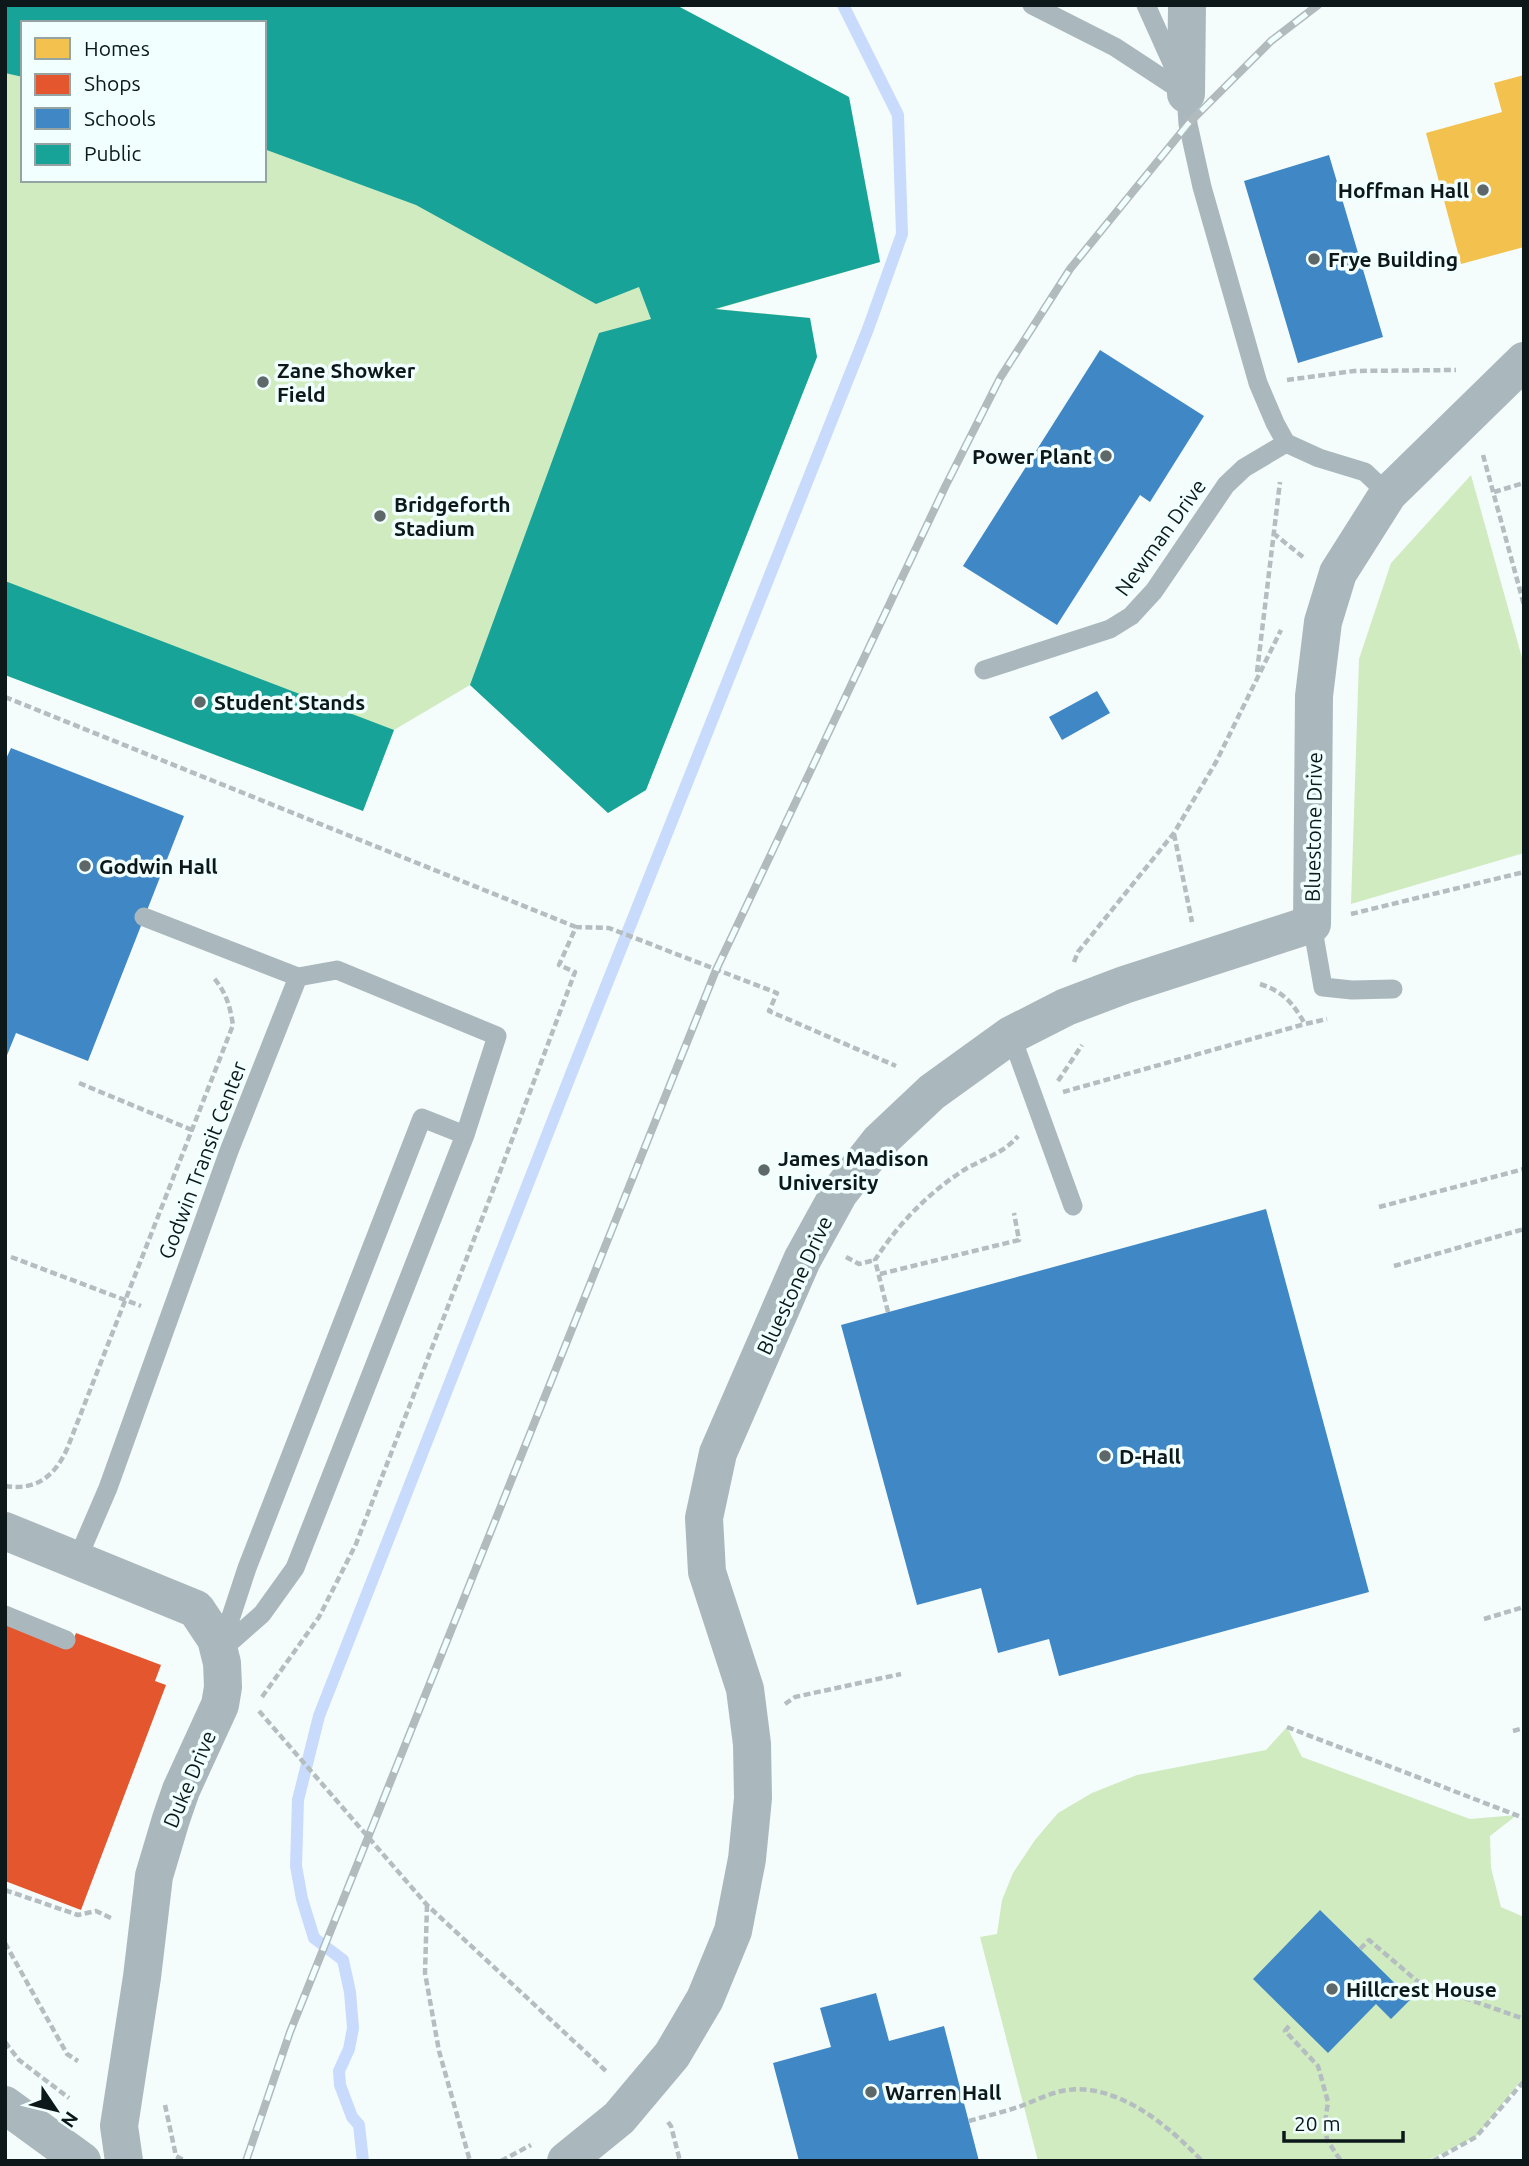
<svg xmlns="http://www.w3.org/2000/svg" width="1529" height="2166" viewBox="0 0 1529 2166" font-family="Ubuntu,sans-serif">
<rect width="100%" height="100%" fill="#f5fcfc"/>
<path fill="#d0ebc0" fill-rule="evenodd" d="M5,5h671l173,92 31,165 -163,47 93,9 7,39 -171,433 -38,23 -138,-128 -76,45 -31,81 -358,-136zM23,23h241v157h-241z
M1471,475l53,190v188l-173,51 8,-245 32,-96z
M1287,1727l15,30 168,62 47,-4 -27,21 1,32 10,39 23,10v160l-48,60 -50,24h-388l-58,-224 17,-3 5,-34 11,-27 22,-33 23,-27 34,-20 45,-18 129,-25z"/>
<path fill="#f2c14e" d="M1524,75v172l-63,17 -35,-131 76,-21 -8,-29z"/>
<path fill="#e4572e" d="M5,1624l65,24 6,-15 85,32 -6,16 11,4 -85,225 -76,-29z"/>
<path fill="#3f88c5" d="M1329,155l54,182 -85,26 -54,-182z
M1100,350l104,66 -54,86 -10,-7 -83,130 -94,-59z
M1097,691l13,22 -48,27 -13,-23z
M11,748l173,68 -96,245 -72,-28 -11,27v-299z
M1266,1209l103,383 -310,84 -10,-37 -51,14 -17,-65 -64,17 -76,-280z
M1320,1910l91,89 -20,20 -15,-15 -48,49 -75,-74z
M876,1993l13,48 55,-15 35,135h-180l-26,-98 58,-16 -11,-39z"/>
<path fill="#17a398" d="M5,5h671l173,92 31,165 -165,47 95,9 7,39 -171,433 -38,23 -138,-128 129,-352 52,-14 -12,-32 -43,17 -180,-99 -152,-56v-126h-241v54l-18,-4z
M5,581l389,149 -31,81 -358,-136z"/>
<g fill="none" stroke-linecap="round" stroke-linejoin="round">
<path stroke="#c8dbfd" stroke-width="12" d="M363,2161l-4,-36 -7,-8 -12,-32 -1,-14 10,-22 4,-21 -3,-36 -7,-32 -29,-22 -12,-39 -6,-33 2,-66 21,-84 254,-647 295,-740 34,-95 -4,-119 -55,-110"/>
<path stroke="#b4bdc0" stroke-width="4.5" stroke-dasharray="7 3.5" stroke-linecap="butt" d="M1287,380l67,-9 102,-1
M1483,455l41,150
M1494,492l30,-9
M1273,533l30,24
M1257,672l23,-190
M5,697l571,230
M1174,834l18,88
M1351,914l173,-42
M1074,962l4,-10 96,-119 42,-71 65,-132
M1260,984c24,8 32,18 45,40l22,-5
M1058,1081l24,-36
M79,1083l113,47
M1063,1092l242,-68
M1379,1207l145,-38
M11,1257l130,49
M846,1257l13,7 16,-4
M1394,1266l130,-37
M880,1274l139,-34 -5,-27
M888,1312l-13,-52c22,-34 49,-63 83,-86 19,-14 45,-19 60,-38
M5,1486c31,5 50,-10 62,-37l166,-424c-3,-19 -7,-33 -20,-48
M1484,1619l40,-12
M262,1697l57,-80 37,-73 139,-359 80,-213 -16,-7 17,-38 33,1 168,65 -8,18 127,55
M785,1704l10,-7 106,-23
M259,1711l168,194 180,167
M1287,1727l237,91
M1513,1731l11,-3
M5,1890l73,25 18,-4 15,7
M427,1905l-2,68 14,78 31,110
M5,1943l62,111 11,7
M1360,1949l9,-9 48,41 107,38
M1289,2026l-4,5 33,35 10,36 -3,21 2,17 14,21
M5,2042l14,18 50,38
M165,2105l11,51 9,5
M969,2121c17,-5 35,-9 52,-15 13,-5 27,-12 41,-15 53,-11 107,35 140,70
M668,2122l3,4 9,35
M501,2161l30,-16
M1433,2161l43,-24 48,-56"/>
<path stroke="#aab8be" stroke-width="19" d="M1032,5l83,42 70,46
M1146,5l40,89 2,30 14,63 56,196 17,40 11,20 33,15 46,14 23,22
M984,670l126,-41 21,-13 23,-25 72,-106 18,-17 42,-25
M144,917l154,60
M1312,924l11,63 29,3 41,-1
M1011,1035l62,171
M77,1560l31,-72 121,-337 69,-174 39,-7 160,66 -32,99 -170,433 -33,46 -42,37
M5,1615l61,25
M221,1647l26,-79 175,-450 43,17"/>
<path stroke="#aab8be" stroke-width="38" d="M1186,94l1,-89
M5,1531l191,78 20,30 6,24 1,24 -3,18 -39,85 -10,29 -17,57 -12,101 -23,149 5,35"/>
<path stroke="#aab8be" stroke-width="38" d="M5,2105l77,56
M566,2161l53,-43 53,-63 33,-56 28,-68 14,-72 6,-61 -1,-54 -7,-55 -38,-117 -3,-54 14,-65 84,-193 37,-67 41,-52 52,-49 79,-57 55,-28 58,-22 188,-61 2,-228 9,-74 15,-49 50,-79 136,-133"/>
<defs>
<path id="rail" d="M246,2161l44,-129 426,-1062 229,-483 55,-109 70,-109 118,-145 83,-83 47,-36"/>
</defs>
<use href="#rail" stroke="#b1babc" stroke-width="8"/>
<use href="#rail" stroke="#f2ffff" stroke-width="5" stroke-dasharray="16" stroke-linecap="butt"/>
</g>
<g fill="#5e6868" stroke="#f2ffff" stroke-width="2.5">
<circle cx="1483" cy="190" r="7"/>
<circle cx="1314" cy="259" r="7"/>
<circle cx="263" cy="382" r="7"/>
<circle cx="1106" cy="456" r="7"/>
<circle cx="380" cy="516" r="7"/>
<circle cx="200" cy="702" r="7"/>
<circle cx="85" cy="866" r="7"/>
<circle cx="764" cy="1170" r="7"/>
<circle cx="1105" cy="1456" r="7"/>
<circle cx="1332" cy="1989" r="7"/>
<circle cx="871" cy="2092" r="7"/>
</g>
<g text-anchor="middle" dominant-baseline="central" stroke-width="7" stroke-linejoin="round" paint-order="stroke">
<g font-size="21" font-weight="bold" fill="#0c1819" stroke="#f2ffff" text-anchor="start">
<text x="1469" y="190" text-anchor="end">Hoffman Hall</text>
<text x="1328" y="259">Frye Building</text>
<text x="277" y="370">Zane Showker<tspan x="277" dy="24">Field</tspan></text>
<text x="1092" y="456" text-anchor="end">Power Plant</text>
<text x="394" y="504">Bridgeforth<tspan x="394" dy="24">Stadium</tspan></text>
<text x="214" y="702">Student Stands</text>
<text x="99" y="866">Godwin Hall</text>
<text x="778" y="1158">James Madison<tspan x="778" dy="24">University</tspan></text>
<text x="1119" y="1456">D-Hall</text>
<text x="1346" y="1989">Hillcrest House</text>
<text x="885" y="2092">Warren Hall</text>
</g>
<g font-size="21" fill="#0c1819" stroke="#f2ffff">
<text transform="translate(1160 537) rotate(-54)">Newman Drive</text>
<text transform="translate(1313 827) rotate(-89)">Bluestone Drive</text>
<text transform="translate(202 1160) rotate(-69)">Godwin Transit Center</text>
<text transform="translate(794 1285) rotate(-65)">Bluestone Drive</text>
<text transform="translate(189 1779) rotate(-67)">Duke Drive</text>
</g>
</g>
<rect width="1529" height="2166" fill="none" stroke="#0c1819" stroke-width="14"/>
<rect x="21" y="21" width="245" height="161" fill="#f2ffff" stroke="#96a3a3" stroke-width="2"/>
<rect x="35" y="38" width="35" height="21" fill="#f2c14e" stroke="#96a3a3" stroke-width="2"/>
<text x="84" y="56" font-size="21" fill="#0c1819">Homes</text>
<rect x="35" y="74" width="35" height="21" fill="#e4572e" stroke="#96a3a3" stroke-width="2"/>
<text x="84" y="91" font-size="21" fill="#0c1819">Shops</text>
<rect x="35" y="108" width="35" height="21" fill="#3f88c5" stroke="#96a3a3" stroke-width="2"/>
<text x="84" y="126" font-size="21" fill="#0c1819">Schools</text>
<rect x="35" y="144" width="35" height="21" fill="#17a398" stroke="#96a3a3" stroke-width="2"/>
<text x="84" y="161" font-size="21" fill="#0c1819">Public</text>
<g transform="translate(56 2110) rotate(125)" stroke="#f2ffff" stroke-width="5" paint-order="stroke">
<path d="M0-5L12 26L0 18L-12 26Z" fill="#0c1819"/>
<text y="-10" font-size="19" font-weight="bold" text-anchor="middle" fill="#0c1819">N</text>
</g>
<path d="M1284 2131v10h119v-10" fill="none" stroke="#0c1819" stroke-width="3.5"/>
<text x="1294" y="2131" font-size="21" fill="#0c1819" stroke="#f2ffff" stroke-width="5" paint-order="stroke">20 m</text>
</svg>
